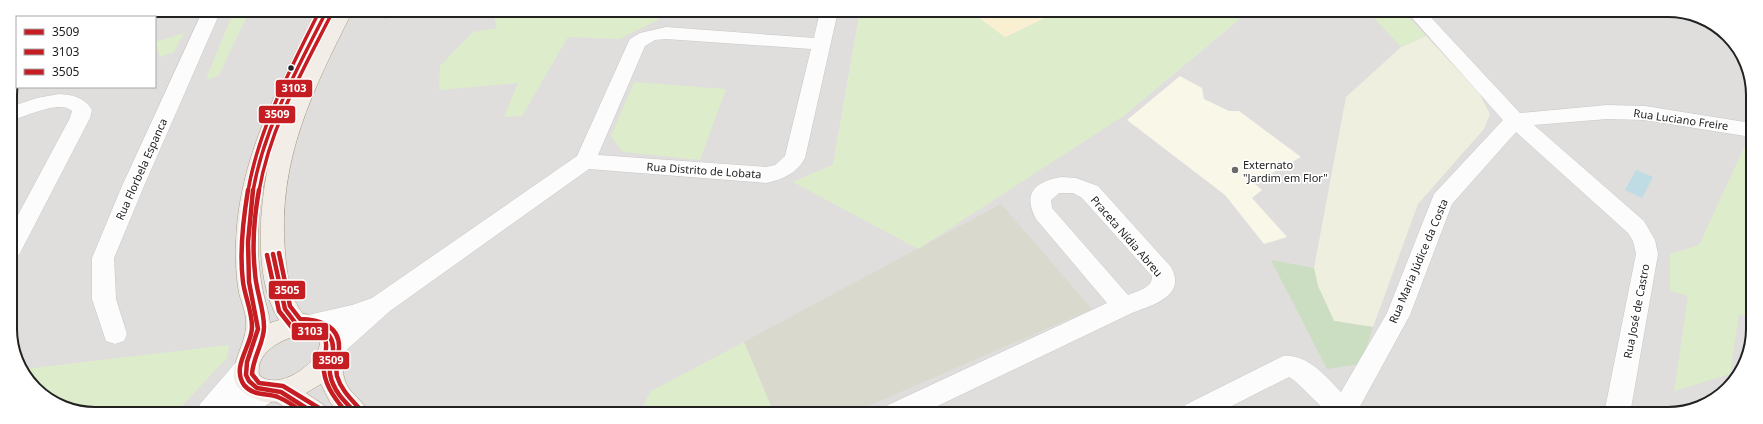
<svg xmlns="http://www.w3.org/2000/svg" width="1763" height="424" viewBox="0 0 1763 424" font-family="'Noto Sans',sans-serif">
<rect width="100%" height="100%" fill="#f0eeeb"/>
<path fill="#dfdedc" d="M95,10l765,1 -27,154 -40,17 329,-65 127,-106 396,1 47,3 36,20 23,43v268l-27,47 -51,21 -1595,-2 -43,-23 -23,-43 -2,-256 7,-28v25h138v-70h-93z"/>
<path fill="#f8f7e8" d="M1180,76l22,12 2,11 25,12h10l62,46 -47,26 8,7 -10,8 35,39 -23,7 -39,-49 -98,-75z"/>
<path fill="#d9d9cd" d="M1001,204l91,105 -240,104h-78l-30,-71z"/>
<path fill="#efefdf" d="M1426,36l52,55 12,23 -6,15 -66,75 -45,123 -39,-6 -16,-35 -4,-18 32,-171 55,-50z"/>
<path fill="#ddeccb" d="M492,10l169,1 -3,9 -39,19 -51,-2 -46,79 -18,1 14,-34 -79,7 1,-24 33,-34 24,-4z
M702,11h93l-2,8 -91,-6z
M860,11h110l35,26 54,-26h190l-127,106 -204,132 -125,-67 40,-17z
M1361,11h42l23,25 -25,11 -26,-28z
M233,13h11l4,1 -29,61 -6,3 -7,1z
M184,33l-10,19 -14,5 -5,-15z
M634,82l92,7 -26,71 -77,-8 -12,-16z
M1748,139l3,1v178l-12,-4 -9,60 -56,17 14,-95 -18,-5v-37l29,-9z
M744,342l30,71h-135l12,-22z
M229,345l-2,13 -51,54h-98l-43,-23 -11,-20z"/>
<path fill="#cbdec1" d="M1271,260l43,8 4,18 16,35 39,6 -12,37 -34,5z"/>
<path fill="#f8f0d0" d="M970,11h89l-54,26z"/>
<path fill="#bfdbe3" d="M1636,170l17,7 -11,21 -17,-8z"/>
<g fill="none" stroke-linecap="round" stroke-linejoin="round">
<defs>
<path id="minor" d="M147,10h28l-3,4 -17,5v-2h-21l3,-4z
M203,10h18l-77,176 -30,72 2,41 11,35 -3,7 -9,3 -9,-3 -14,-42v-41l30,-72z
M378,10h27l-3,4 -17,4 -6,-1 -3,-4z
M820,11h18l-33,147c-9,16 -22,21 -39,25l-177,-14 -199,142 -48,43 -9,3 -9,-3 -3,-7 3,-7 14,-12 -30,6 -9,-3 -3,-7 3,-7 53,-12 20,-7 205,-142 51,-113 2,-4 10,-6 26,-6 148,11zM666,39l145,10 -26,107 -10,9 -9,2 -168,-12 47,-109 10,-6z
M1406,11h19l95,102 87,-8 38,1 106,17v14l-106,-17 -38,-1 -73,6 110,96 11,19 3,14 -28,160h-26l32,-160 -3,-13 -5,-8 -112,-101 -64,72 -42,111 -52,95 2,4h-31l-34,-33 -6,-4 -71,36h-37l4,-8 98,-49c25,-2 42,20 58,36l46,-79 47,-119 69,-74z
M59,94c14,1 25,3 33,16l-2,8 -71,137 -8,3v-30l59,-110 2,-7c-11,-12 -48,6 -62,10v-14l27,-9z
M1062,177l14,1 22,8 73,81c16,29 -18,38 -39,46l-209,100h-39l4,-8 219,-102 -71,-84c-14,-26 0,-38 26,-42zM1059,193h14l9,5 70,78c1,12 -14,15 -24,19l-76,-87 -1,-8z
M246,358l9,3 4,8 -14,21 21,-10 9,3 4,8c-14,29 -56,21 -83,21l4,-8 37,-43z"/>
<path id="major" d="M318,10h35c-40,80 -76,150 -68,242 2,22 4,44 18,62 8,0 14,3 21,6 34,13 11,39 22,63 5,12 18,18 23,30h-30l-9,-11 -9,-18 -15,9 18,12 4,8c-9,0 -29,2 -36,-1 -6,-2 -10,-8 -16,-10 -3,-1 -8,1 -11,0 -15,-4 -34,-13 -31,-31 2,-18 14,-33 12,-52 -1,-9 -5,-18 -7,-26 -2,-11 -3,-23 -3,-33 -3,-93 41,-171 82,-250zM268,167c-9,44 -14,114 11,153l-9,3c-1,-12 -6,-24 -8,-36 -7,-39 -5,-82 6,-120zM307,334l9,4 4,5c-2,22 -43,49 -61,32 -4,-25 28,-39 48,-41z"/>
</defs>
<use href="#minor" stroke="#c9c8c7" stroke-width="1"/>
<use href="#major" stroke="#a79c86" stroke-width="1"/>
<use href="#minor" fill="#fdfcfc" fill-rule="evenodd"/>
<use href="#major" fill="#f3ede7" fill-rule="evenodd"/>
<defs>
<path id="bus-1-far1" d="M253,191c11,-64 45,-123 74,-181"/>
<path id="bus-1" d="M253,190l-5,52 1,40 9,47 -11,33 -1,13 3,6 8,7 24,4 33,21
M273,254l12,55 12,16
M297,325c16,0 37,4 36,25 -1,8 -4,16 -3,24 3,17 15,28 26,39"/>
<path id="bus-2-far1" d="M259,191c11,-64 44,-121 73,-178"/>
<path id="bus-2" d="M259,190c-5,27 -7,56 -4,83 1,18 9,35 9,54 0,16 -11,30 -12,47l7,9 24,3 36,22
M267,255l12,56 15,19 20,2 11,7c3,8 0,14 -1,21 -3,21 10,38 23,53"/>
<path id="bus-3-far1" d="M248,191c11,-64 43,-123 72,-181"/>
<path id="bus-3" d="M248,190c-5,30 -9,62 -5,92 2,15 9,29 9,45 0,19 -21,39 -8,58 9,11 22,8 34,12 9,4 18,10 26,16
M279,253l11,53 10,13c19,0 40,7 39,29 -1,10 -4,18 -2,28 4,14 14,23 23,33"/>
</defs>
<use href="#bus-1-far1" stroke="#fff" stroke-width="6"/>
<use href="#bus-1" stroke="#fff" stroke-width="8"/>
<use href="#bus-2-far1" stroke="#fff" stroke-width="6"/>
<use href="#bus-2" stroke="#fff" stroke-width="8"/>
<use href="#bus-3-far1" stroke="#fff" stroke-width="6"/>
<use href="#bus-3" stroke="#fff" stroke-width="8"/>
<use href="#bus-1-far1" stroke="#c61d23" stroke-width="3.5"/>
<use href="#bus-1" stroke="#c61d23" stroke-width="4.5"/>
<use href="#bus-2-far1" stroke="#c61d23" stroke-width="3.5"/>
<use href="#bus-2" stroke="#c61d23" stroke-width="4.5"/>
<use href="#bus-3-far1" stroke="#c61d23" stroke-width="3.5"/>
<use href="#bus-3" stroke="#c61d23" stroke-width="4.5"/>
</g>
<circle fill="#222" stroke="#fff" stroke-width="1.5" cx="291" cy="68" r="3.5"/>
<circle fill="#6a6968" stroke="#fff" stroke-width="1.5" cx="1235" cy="170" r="4"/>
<g text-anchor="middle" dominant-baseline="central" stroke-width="3.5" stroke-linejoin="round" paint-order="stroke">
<g font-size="11" fill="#222" stroke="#fff">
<text transform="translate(1681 119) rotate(8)">Rua Luciano Freire</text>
<text transform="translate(141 169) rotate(-66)">Rua Florbela Espanca</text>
<text transform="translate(704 170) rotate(4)">Rua Distrito de Lobata</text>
<text transform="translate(1127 236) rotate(49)">Praceta Nídia Abreu</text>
<text transform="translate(1418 261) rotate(-67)">Rua Maria Júdice da Costa</text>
<text transform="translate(1636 311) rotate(-79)">Rua José de Castro</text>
</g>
<g font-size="11" fill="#222" stroke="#fff" text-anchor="start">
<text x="1243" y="164">Externato<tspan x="1243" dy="13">"Jardim em Flor"</tspan></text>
</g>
</g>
<path d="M0 0H1763V424H0ZM95 17H1668A78 78 0 0 1 1746 95V329A78 78 0 0 1 1668 407H95A78 78 0 0 1 17 329V95A78 78 0 0 1 95 17Z" fill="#fff" fill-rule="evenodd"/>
<path fill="none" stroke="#222" stroke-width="2" d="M95 17H1668A78 78 0 0 1 1746 95V329A78 78 0 0 1 1668 407H95A78 78 0 0 1 17 329V95A78 78 0 0 1 95 17Z"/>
<g stroke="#fff" stroke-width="1.5">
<rect x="275" y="79" width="38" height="19" rx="4" fill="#c61d23"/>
<rect x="258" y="105" width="38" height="19" rx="4" fill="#c61d23"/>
<rect x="268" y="280" width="38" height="20" rx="4" fill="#c61d23"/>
<rect x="291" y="322" width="38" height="19" rx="4" fill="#c61d23"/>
<rect x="312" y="351" width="38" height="19" rx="4" fill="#c61d23"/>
</g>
<g font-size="11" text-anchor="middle" font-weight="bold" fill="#fff">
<text x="294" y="92">3103</text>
<text x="277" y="118">3509</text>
<text x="287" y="294">3505</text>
<text x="310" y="335">3103</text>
<text x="331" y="364">3509</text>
</g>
<rect x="16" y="16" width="140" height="72" fill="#ffffff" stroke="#a7a7a7"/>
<rect x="24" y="29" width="20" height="6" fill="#c61d23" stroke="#a7a7a7"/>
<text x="52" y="36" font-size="12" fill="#222222">3509</text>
<rect x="24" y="49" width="20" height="6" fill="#c61d23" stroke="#a7a7a7"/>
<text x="52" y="56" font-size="12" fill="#222222">3103</text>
<rect x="24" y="69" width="20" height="6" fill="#c61d23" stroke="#a7a7a7"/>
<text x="52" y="76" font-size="12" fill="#222222">3505</text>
</svg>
